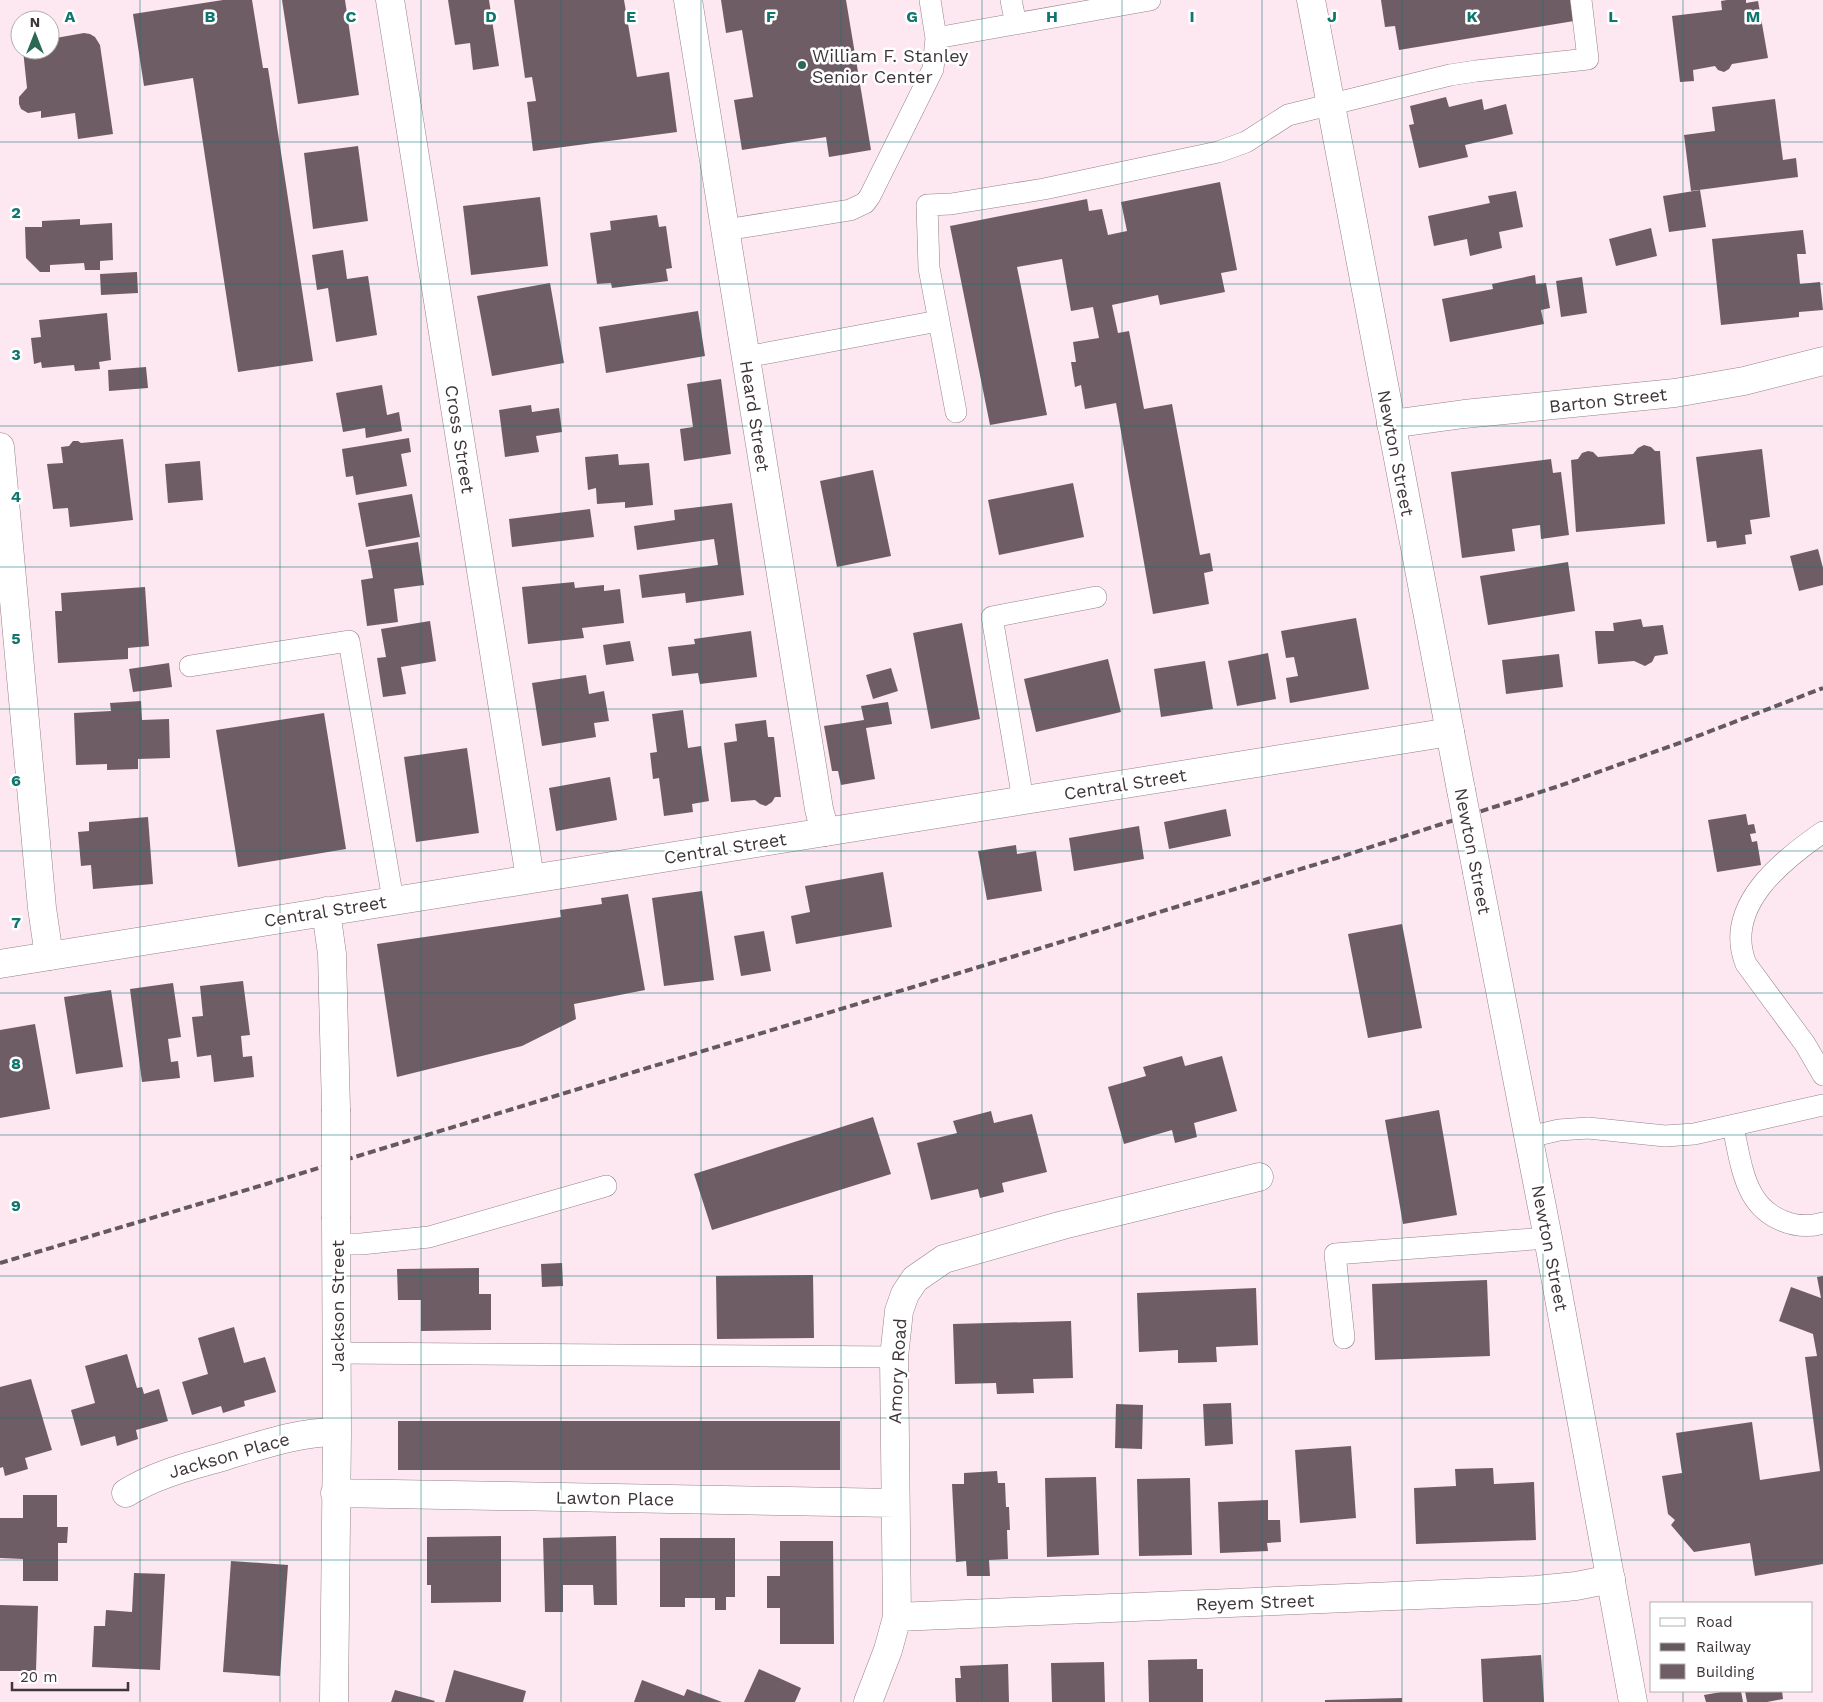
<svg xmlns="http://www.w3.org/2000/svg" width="1823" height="1702" viewBox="0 0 1823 1702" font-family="'Work Sans',sans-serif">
<rect width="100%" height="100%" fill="#fde7f0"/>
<path fill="#6f5d65" d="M223,0h29l11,68h5l45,293 -75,11 -45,-294 -49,8 -11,-72z
M282,0h63l14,95 -61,9z
M448,0h41l10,66 -26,4 -3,-27 -15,2z
M514,0h110l13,77 32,-5 8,60 -144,19 -6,-49 9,-1 -4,-24 -7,1z
M721,0h125l25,150 -42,7 -3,-20 -84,13 -8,-50 19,-3 -11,-67 -16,3z
M1381,0h189l4,21 -175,29 -4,-24 -10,1z
M1727,0h19v3l12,-2 10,57 -36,6 -3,5 -5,3 -6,-2 -3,-4 -22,4 1,11 -14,1 -8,-66 50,-6 -1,-9z
M84,33l6,1 5,3 5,8 13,89 -35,5 -3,-26 -34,5v-7l-13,2 -7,-4 -2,-5v-7l8,-9 -4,-38h27v-11z
M1446,97l3,10 33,-8 2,11 22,-6 7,30 -48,11 3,12 -49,11 -10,-43 5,-1 -4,-18z
M1775,99l8,61 13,-2 2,19 -107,14 -7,-56 31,-4 -3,-24z
M358,146l10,75 -55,8 -9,-76z
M1220,182l17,88 -16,3 4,19 -65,13 -2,-10 -46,10 6,28 11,-2 15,78 28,-5 28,151 10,-2 3,18 -9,2 5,31 -56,10 -37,-211 -31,6 -4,-24 -6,2 -4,-25h5l-3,-20 26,-4 -6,-31 -22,4 -9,-52 -45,8 30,148 -57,10 -40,-199 137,-27 2,12 13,-2 6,26 19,-4 -6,-29z
M1700,190l6,37 -37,5 -6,-36z
M1516,191l7,36 -24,5 3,16 -32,8 -3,-17 -33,7 -6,-30 62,-13 -2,-7z
M540,197l8,69 -77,9 -8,-69z
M657,215l2,12 7,-1 6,42 -6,1 2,12 -56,7 -1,-5 -14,1 -7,-51 21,-3 -1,-9z
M80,219v6l32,-2 1,37 -13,1v9h-15l-1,-7 -34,2v7h-10l-14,-14 -1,-31h17v-6z
M1651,228l6,28 -41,10 -7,-27z
M1803,230l3,24h-9l3,30 20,-2 3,28 -24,2v5l-78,8 -9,-86z
M343,250l4,29 21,-3 9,59 -41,7 -8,-54 -11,2 -5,-35z
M137,272l1,21 -37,2 -1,-21z
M1535,275l1,9 10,-1 4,25 -9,2 3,14 -94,18 -8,-43 51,-10 -1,-5z
M1582,277l5,36 -26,4 -5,-36z
M550,283l14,80 -72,13 -15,-80z
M698,311l7,45 -99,17 -7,-46z
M107,313l4,47 -12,2 1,7 -25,2 -1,-6 -32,3 -1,-6 -7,2 -3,-26 10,-1 -2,-17z
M146,367l2,21 -39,3 -1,-21z
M721,379l10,75 -47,7 -4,-32 13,-2 -6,-43z
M382,385l5,30 12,-3 3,19 -36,7 -1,-10 -22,4 -7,-39z
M531,405l1,7 27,-4 3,24 -26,4 3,16 -34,5 -6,-47z
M409,438l2,14 -10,2 6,32 -51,9 -3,-19 -7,1 -4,-28z
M123,439l10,81 -63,7 -2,-19 -15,1 -6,-45 16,-1 -2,-16 8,-1 4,-5h5l3,2z
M1644,445l7,2 4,4h5l5,73 -89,8 -5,-72 7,-1 4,-6 6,-2 5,1 5,5 35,-3 5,-6z
M1762,449l8,68 -20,3 2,14 -7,1 1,9 -29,4 -1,-7 -9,1 -11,-85z
M618,454l1,11 30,-2 4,42 -28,3v-6l-28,2 -1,-16 -8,2 -3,-33z
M1551,459l2,14 8,-1 8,63 -28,4 -1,-14 -28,4 3,22 -53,7 -11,-86z
M200,461l3,39 -35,3 -3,-39z
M873,470l18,86 -54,11 -17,-86z
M1073,483l11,54 -85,18 -11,-55z
M412,494l8,43 -54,10 -8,-44z
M732,503l12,92 -58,8 -1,-10 -43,5 -3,-23 79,-10 -4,-26 -77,11 -3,-24 41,-6 -1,-10z
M590,509l4,28 -82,10 -3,-28z
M418,542l6,43 -30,4 4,33 -31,4 -6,-46 12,-2 -5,-28z
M1818,549l5,19v17l-24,6 -9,-35z
M1568,562l7,49 -87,14 -8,-49z
M574,582l1,6 29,-3v6l16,-2 4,34 -42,5 2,10 -56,6 -6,-57z
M145,587l4,59 -21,2v11l-70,4 -3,-52h7l-1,-18z
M1356,618l13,71 -79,14 -4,-25 12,-2 -4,-19 -8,1 -5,-27z
M1641,619l2,8 20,-2 5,29 -13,2 -3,6 -7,4 -11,-5 -36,3 -3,-33h19l-1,-8z
M430,621l6,40 -35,6 5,27 -23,3 -6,-39 9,-1 -5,-28z
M962,623l18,96 -49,10 -18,-96z
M751,631l6,46 -57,7 -2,-11 -26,3 -4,-29 27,-3 -1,-5z
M630,641l4,20 -28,4 -3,-20z
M1268,653l8,46 -39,7 -9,-45z
M1559,654l4,33 -57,7 -4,-34z
M1108,659l13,53 -85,20 -12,-53z
M1205,661l8,48 -52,8 -7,-48z
M169,663l3,24 -39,5 -4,-23z
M891,668l7,23 -25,8 -7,-24z
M586,675l3,19 15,-3 5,30 -15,2 2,14 -54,9 -10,-63z
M141,701l1,19 27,-1 1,39 -32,1v10l-31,1v-6l-31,1 -2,-52 37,-2 -1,-8z
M888,702l4,22 -26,4 9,51 -34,6 -3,-14h-6l-8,-45 40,-6 -3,-14z
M683,710l5,38 13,-2 8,55 -17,3 1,8 -29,4 -5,-38 -6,1 -3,-26 7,-1 -5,-38z
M324,713l22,136 -108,18 -22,-137z
M766,720l2,17h6l7,60h-6l-3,5 -6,4 -6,-2 -5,-4 -24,2 -7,-59 13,-2 -2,-17z
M467,748l12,85 -63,9 -12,-85z
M610,777l7,43 -61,11 -7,-43z
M1226,809l5,27 -62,13 -5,-27z
M1746,814l2,11 6,-1 2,9 -6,1 2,8 5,-1 4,24 -44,7 -9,-52z
M148,817l5,67 -60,5 -2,-24 -10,1 -3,-34 11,-1v-9z
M1139,826l5,33 -70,12 -5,-33z
M1016,845l1,9 19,-3 6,40 -55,9 -9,-49z
M883,872l9,55 -96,17 -5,-28 19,-4 -5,-26z
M702,891l12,89 -50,6 -12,-88z
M628,894l17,96 -71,14 2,15 -54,27 -125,31 -20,-133 184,-27 -1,-7 42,-6 -1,-6z
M1402,924l20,104 -54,10 -20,-104z
M764,931l7,40 -30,5 -7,-40z
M243,981l7,54 -9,1 2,21 9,-1 2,21 -40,5 -3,-27 -14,2 -5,-40 11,-1 -3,-30z
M173,983l8,54 -13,2 3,23 7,-1 2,17 -38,4 -12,-93z
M111,990l12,77 -47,7 -12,-77z
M35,1024l15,85 -50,9v-88z
M1182,1056l3,10 37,-10 15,55 -43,12 3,14 -22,6 -3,-13 -48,14 -16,-57 38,-11 -3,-9z
M1439,1110l18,105 -54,9 -18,-104z
M991,1111l3,12 38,-9 15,58 -45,11 2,9 -24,6 -2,-9 -47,11 -14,-57 40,-10 -4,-12z
M873,1117l18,57 -179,56 -18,-56z
M562,1263l1,23 -21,1 -1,-23z
M479,1268v26h12v36l-70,1v-31h-23l-1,-31z
M813,1275l1,63 -97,1 -1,-63z
M1823,1276v288l-68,12 -5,-33 -56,9 -23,-27 4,-5 -7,-6 -6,-38 20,-3 -6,-40 76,-11 8,58 60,-9 -15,-114 12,-1 -4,-22 -34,-13 12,-34 30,11 -4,-21z
M1487,1280l3,76 -115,4 -3,-76z
M1256,1288l2,57 -42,2 1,15 -39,1v-13l-39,2 -2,-59z
M1071,1321l2,57 -40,1 1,14 -37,1 -1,-11 -41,1 -2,-60z
M234,1327l10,36 21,-6 11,35 -32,9 1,5 -22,7 -2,-7 -29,9 -10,-33 26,-8 -10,-36z
M127,1354l10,34 5,-1 2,7 15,-5 9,32 -32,9 2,9 -21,7 -2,-10 -34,10 -10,-36 24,-7 -10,-37z
M31,1379l21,71 -27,8 3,11 -23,7 -2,-9 -3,1v-81z
M1231,1403l2,41 -28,2 -2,-42z
M1116,1404l27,1 -1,44 -27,-1z
M398,1421h442v49h-442z
M1351,1446l5,72 -56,5 -5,-73z
M1493,1468l1,16 40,-2 2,58 -120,4 -2,-56 42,-2 -1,-17z
M997,1471l1,12h7l1,24h3l1,23h-3l1,29 -19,1 1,16h-23l-1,-15 -10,1 -4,-78h12v-11z
M1096,1477l3,78 -52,2 -2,-79z
M1190,1478l2,77 -53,1 -2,-77z
M23,1495h34v32h11l-1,16h-9v38h-35v-22l-23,-1v-40h23z
M1268,1500v20h12l1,22 -14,1 1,8 -48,2 -2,-51z
M501,1536v66l-70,1v-18h-4v-48z
M616,1536l1,69h-23l-1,-20h-30v27h-18l-2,-74z
M660,1538h75v59h-9v13h-11v-12h-30v9h-25z
M780,1541h53l1,103h-54v-36h-13v-32h13z
M231,1561l57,4 -8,111 -57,-4z
M134,1573l31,1 -5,96 -68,-3 2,-41h11l1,-16 26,2z
M0,1605l38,1 -2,65h-36z
M1541,1655l3,47h-61l-2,-43z
M1197,1659v10h6v33h-54l-1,-42z
M1104,1662l1,40h-53l-1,-39z
M1008,1664l1,38h-53l-1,-24h6l-1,-12z
M759,1669l42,19 -6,14h-51z
M454,1670l72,21 -3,11h-78z
M642,1680l42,16 3,-7 35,13h-88z
M395,1690l40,11 -1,1h-43z
M1727,1691h14l2,11h-37l-2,-7z
M1745,1691h37l1,8 -16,3h-20z
M1402,1698v4h-77v-2z"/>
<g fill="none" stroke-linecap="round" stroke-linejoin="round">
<defs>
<path id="service" d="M1011,0l5,24
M936,38l214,-38
M725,230l125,-20 15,-7 5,-7 63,-127 3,-31 -6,-38
M746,357l192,-36
M956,412l-27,-144 -2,-63 24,-1 93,-15 174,-37 28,-10 42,-27 162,-40 26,-4 112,-12 -7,-59
M190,666l159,-25 44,259
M1023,800l-31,-183 104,-20
M1823,832c-42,29 -100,75 -77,132l59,80 18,31
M1733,1127c5,22 8,47 19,67 14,25 44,37 71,29
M1529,1137l30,-7 29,-2 77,8 29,-2 129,-29
M337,1244h24l68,-7 177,-51
M1344,1338l-9,-84 213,-16
M337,1353l557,4"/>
<path id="minor" d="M390,0l140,878
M688,0l131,809 6,23
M1391,424l73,-10 211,-21 69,-12 79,-20
M0,447l42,461 7,48
M326,911l6,43 4,155
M126,1493c30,-19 65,-27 99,-37 37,-11 73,-24 112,-24
M335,1493l560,10
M897,1617l639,-27 40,-4 35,-7
M334,1702l3,-270 -1,-213
M868,1702l20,-52 9,-33 -3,-260 5,-46 6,-17 10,-15 29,-20 119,-34 196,-48"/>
<path id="tertiary" d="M0,964l1450,-232"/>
<path id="secondary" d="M1311,0l150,790
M1477,872l71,366 85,464"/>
</defs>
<use href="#service" stroke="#95828a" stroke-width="22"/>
<use href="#minor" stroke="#95828a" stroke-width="29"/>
<use href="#tertiary" stroke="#95828a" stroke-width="29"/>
<use href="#secondary" stroke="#95828a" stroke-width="29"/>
<use href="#service" stroke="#fff" stroke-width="21"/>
<use href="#minor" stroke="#fff" stroke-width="28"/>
<use href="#tertiary" stroke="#fff" stroke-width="28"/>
<use href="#secondary" stroke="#fff" stroke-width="28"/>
<path stroke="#64595e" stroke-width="4" stroke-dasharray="8 4" stroke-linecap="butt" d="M0,1263l253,-75 1087,-331 219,-71 123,-44 141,-54"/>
<defs>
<path id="minor-bridge" d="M336,1109v110"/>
<path id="secondary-bridge" d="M1461,790l16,82"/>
</defs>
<use href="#minor-bridge" stroke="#95828a" stroke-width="29" stroke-linecap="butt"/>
<use href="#secondary-bridge" stroke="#95828a" stroke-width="29" stroke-linecap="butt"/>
<use href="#minor-bridge" stroke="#fff" stroke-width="28"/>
<use href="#secondary-bridge" stroke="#fff" stroke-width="28"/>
</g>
<path fill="none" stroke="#0f766e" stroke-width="1" stroke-opacity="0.55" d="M140,0v1702M280,0v1702M421,0v1702M561,0v1702M701,0v1702M841,0v1702M982,0v1702M1122,0v1702M1262,0v1702M1402,0v1702M1543,0v1702M1683,0v1603M0,142h1823M0,284h1823M0,426h1823M0,567h1823M0,709h1823M0,851h1823M0,993h1823M0,1135h1823M0,1276h1823M0,1418h1823M0,1560h1823M1683,1691v11"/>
<circle fill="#2b6955" stroke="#fff" stroke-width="2" cx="802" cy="65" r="5"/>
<g text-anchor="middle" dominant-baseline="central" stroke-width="5" stroke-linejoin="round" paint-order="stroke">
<g font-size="18" fill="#3e363a" stroke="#fff" text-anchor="start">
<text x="812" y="55">William F. Stanley<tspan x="812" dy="21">Senior Center</tspan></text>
</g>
<g font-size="18" fill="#3e363a" stroke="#fff">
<text transform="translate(1608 400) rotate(-6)">Barton Street</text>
<text transform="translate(755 416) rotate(81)">Heard Street</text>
<text transform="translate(460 439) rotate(81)">Cross Street</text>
<text transform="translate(1396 453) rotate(79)">Newton Street</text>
<text transform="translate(1125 784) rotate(-9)">Central Street</text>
<text transform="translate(725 848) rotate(-9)">Central Street</text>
<text transform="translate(1473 851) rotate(79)">Newton Street</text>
<text transform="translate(325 911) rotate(-9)">Central Street</text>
<text transform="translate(1550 1248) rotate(79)">Newton Street</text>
<text transform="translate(337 1306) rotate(-90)">Jackson Street</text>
<text transform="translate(897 1371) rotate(-87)">Amory Road</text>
<text transform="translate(229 1455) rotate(-16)">Jackson Place</text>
<text transform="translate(615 1498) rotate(1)">Lawton Place</text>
<text transform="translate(1255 1602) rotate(-2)">Reyem Street</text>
</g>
</g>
<g font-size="16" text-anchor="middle" font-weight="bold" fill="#0f766e" stroke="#fff" stroke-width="5" stroke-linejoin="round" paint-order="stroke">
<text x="70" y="22">A</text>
<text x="210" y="22">B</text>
<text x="351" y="22">C</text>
<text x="491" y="22">D</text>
<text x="631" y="22">E</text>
<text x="771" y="22">F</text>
<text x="912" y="22">G</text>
<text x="1052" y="22">H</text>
<text x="1192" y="22">I</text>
<text x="1332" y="22">J</text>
<text x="1472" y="22">K</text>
<text x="1613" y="22">L</text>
<text x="1753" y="22">M</text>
<text x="16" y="218">2</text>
<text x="16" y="360">3</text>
<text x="16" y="502">4</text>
<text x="16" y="644">5</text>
<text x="16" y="786">6</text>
<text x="16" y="928">7</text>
<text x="16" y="1069">8</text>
<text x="16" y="1211">9</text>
</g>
<rect x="1650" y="1602" width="162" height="90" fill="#ffffff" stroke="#b2afb0"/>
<rect x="1660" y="1618" width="25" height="8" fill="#ffffff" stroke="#b2afb0"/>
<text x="1696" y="1627" font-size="15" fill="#3e363a">Road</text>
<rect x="1660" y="1643" width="25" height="8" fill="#64595e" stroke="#b2afb0"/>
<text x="1696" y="1652" font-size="15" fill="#3e363a">Railway</text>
<rect x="1660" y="1664" width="25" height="15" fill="#6f5d65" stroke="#b2afb0"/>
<text x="1696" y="1677" font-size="15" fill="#3e363a">Building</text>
<g transform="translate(35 35)"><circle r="24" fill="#ffffff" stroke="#b2afb0"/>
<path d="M0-4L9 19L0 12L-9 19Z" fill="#2b6955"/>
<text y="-8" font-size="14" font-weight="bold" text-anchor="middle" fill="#3e363a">N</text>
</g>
<path d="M12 1682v8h116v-8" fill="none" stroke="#3e363a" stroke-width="2.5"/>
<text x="20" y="1682" font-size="15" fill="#3e363a" stroke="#ffffff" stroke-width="4" paint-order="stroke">20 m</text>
</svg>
